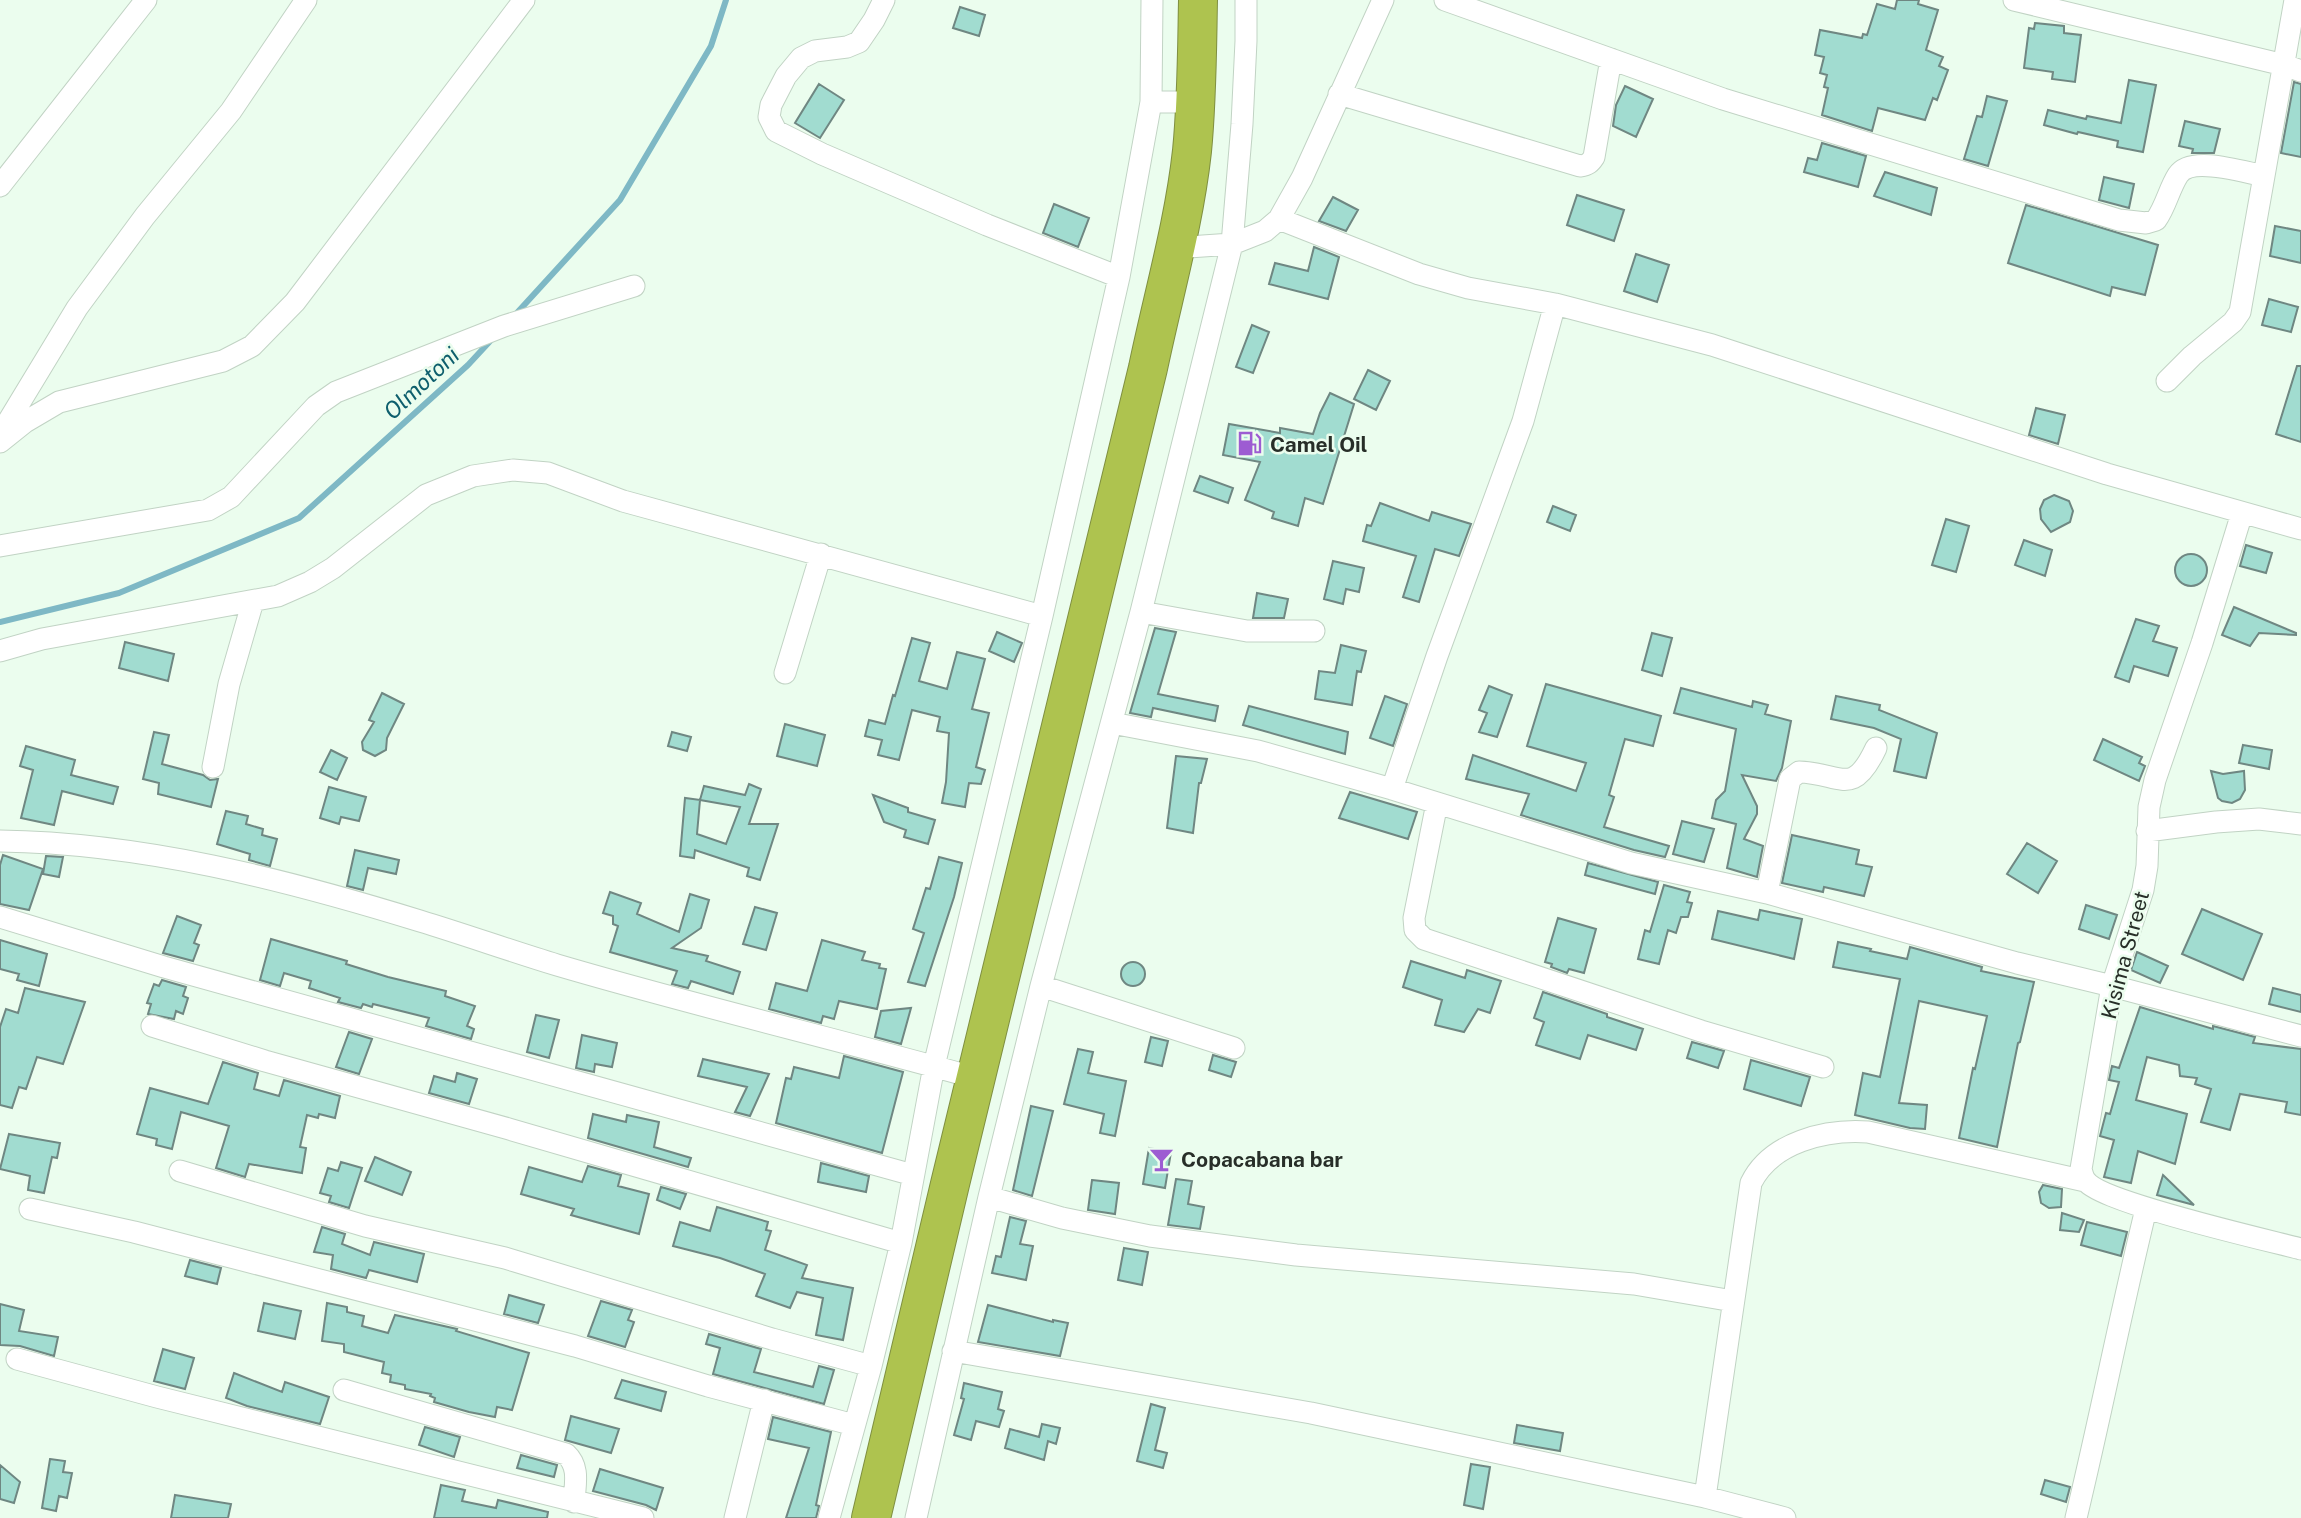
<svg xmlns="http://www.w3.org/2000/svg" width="2301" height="1518" viewBox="0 0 2301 1518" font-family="'Public Sans',sans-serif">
<rect width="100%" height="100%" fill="#ebfdee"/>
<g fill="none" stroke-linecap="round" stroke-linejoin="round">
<path stroke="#7eb8c5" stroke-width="6" d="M515,315l105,-115 91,-154 15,-46
M0,622l119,-29 180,-75 169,-153 25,-27"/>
</g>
<path fill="#a1dcd0" stroke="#6f8782" stroke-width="2" fill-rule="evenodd" d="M1897,0h22l-1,4 20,6 -12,40 17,7 -4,9 9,4 -11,30 -4,-2 -8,22 -47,-12 -6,23 -50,-16 6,-27 -4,-1 3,-12 -7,-2 4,-16 -9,-2 5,-25 42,8 1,-4 4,1 10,-31 18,5z
M960,7l25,8 -6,21 -26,-8z
M2035,23l29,3v7l17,2 -6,47 -23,-3 1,-7 -29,-4 5,-40 5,1z
M2129,80l27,5 -13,67 -26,-5 1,-6 -40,-9 -1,2 -33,-9 4,-15 38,9 1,-3 34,7z
M2294,82l7,2v73l-20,-4z
M819,84l25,16 -24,38 -25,-15z
M1625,86l28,13 -17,38 -23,-11 3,-21z
M1987,96l20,5 -19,65 -24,-7 13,-43 5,1z
M2185,121l35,8 -6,24h-22l1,-4 -14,-3z
M1822,143l44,13 -8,31 -54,-15 4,-14 9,2z
M1885,172l52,16 -6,27 -57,-19z
M2104,177l30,7 -5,24 -30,-8z
M1577,195l47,15 -10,31 -47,-16z
M1333,197l25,13 -12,21 -27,-10z
M1054,204l35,14 -11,29 -35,-14z
M2026,205l132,40 -13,50 -33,-8 -2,9 -102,-33z
M2275,226l26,5v32l-31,-7z
M1314,247l25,10 -11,42 -59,-15 6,-21 33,8z
M1636,254l33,11 -12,37 -33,-11z
M2269,299l29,8 -7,25 -29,-7z
M1252,325l17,7 -16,41 -17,-6z
M2297,366h4v76l-25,-8z
M1368,370l22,11 -14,29 -22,-11z
M1330,393l24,11 -31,100 -18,-6 -7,28 -26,-8 2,-6 -29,-12 15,-38 -37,-7 6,-31 51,9v-5l33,6 7,-21z
M2036,408l29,7 -7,29 -29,-9z
M1200,476l33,12 -5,15 -34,-12z
M2054,495l15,6 4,10 -3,11 -19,10 -10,-13 -1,-10 4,-9z
M1380,503l49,18 3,-9 39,12 -12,32 -24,-7 -16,53 -16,-5 13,-41 -53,-15 4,-16 4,1z
M1553,506l23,9 -6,16 -23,-9z
M1946,519l23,7 -13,46 -24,-7z
M2024,540l28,10 -7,26 -30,-11z
M2246,545l26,8 -6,20 -26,-7z
M2175 570a16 16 0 1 1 32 0a16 16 0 1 1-32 0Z
M1333,561l31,7 -5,24 -13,-3 -3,15 -19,-5z
M1257,593l31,6 -4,19h-31z
M2234,607l62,26v2l-37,-2 -9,13 -28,-11z
M2136,619l23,7 -6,15 24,7 -9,28 -34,-10 -5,16 -14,-5z
M1155,628l21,4 -18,62 60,12 -3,15 -62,-13 -2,9 -21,-4z
M997,632l25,11 -8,19 -25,-11z
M1652,633l20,5 -10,38 -20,-6z
M912,638l18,5 -11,38 28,8 10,-37 28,7 -13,50 17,4 -13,54 9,3 -4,14 -12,-1 -4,24 -23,-4 4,-21 3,-49 -12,-2 3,-14 -28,-7 -13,50 -21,-5 4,-15 -17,-4 4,-16 16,4 8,-29 2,1z
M125,642l49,12 -6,27 -49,-13z
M1341,645l25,6 -5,21 -4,-1 -5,34 -37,-6 4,-28 16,2z
M1546,684l115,32 -8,30 -28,-7 -16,56 5,2 -10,30 65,19 -4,11 -31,-7 -113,-35 8,-21 -63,-15 7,-24 103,36 10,-28 -59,-17z
M1489,686l23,9 -15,42 -18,-5 8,-19 -8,-3z
M1681,688l71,19 1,-6 15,4 -3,9 26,7 -9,47 -6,13 -34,-6 15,31v8l-13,25 19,7 -6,31 -30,-9 9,-44 -24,-6 4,-18 9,-9 11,-62 -62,-16z
M382,693l22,11 -17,34 -1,12 -11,6 -12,-6 -1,-8 12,-20 -5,-2z
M1385,696l22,8 -14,42 -23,-8z
M1836,696l44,9 -1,5 58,23 -11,45 -32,-7 7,-32 -27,-11 -43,-9z
M1249,706l99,26 -3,22 -102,-29z
M785,724l40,11 -8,31 -40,-10z
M154,732l15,3 -7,29 41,11 7,5 8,-1 -7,28 -53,-13 1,-11 -16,-4z
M672,732l19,5 -4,14 -19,-5z
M2103,739l39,18 -3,6 6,3 -6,15 -45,-21z
M2243,745l29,5 -3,19 -30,-6z
M26,746l49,14 -4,15 47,12 -5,17 -51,-13 -8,34 -33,-7 12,-48 -13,-4z
M331,750l16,8 -10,22 -17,-8z
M1176,756l31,3 -6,24h-2l-6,50 -26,-5z
M2211,771l12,3 21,-3 1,19 -5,9 -8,4 -10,-2 -4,-3z
M749,784l12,5 -12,35h29l-18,56 -13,-4 2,-8 -54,-18 -1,8 -14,-2 5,-58 15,2 4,-14 41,9zM700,800l40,7 -14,37 -29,-10z
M329,787l37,10 -7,24 -18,-4 -2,7 -19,-6z
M1350,792l67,20 -9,27 -69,-21z
M873,795l35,13v4l27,8 -7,24 -24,-7 2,-7 -22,-8z
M226,811l22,5 -2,8 17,5 -1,6 15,4 -7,27 -21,-6 1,-6 -33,-10z
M1682,821l32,8 -10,33 -31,-8z
M1792,835l67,15 -3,14 16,3 -8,29 -40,-9 -1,5 -41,-9z
M2027,843l30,18 -19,32 -31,-19z
M355,850l44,10 -3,14 -28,-6 -5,22 -16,-4z
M3,855l40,14 -14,41 -29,-6v-39z
M46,856l17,1 -4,20 -16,-3z
M939,857l23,6 -8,34 -29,89 -17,-4 16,-49 -11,-4 13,-41 4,1z
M1588,863l70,19 -3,12 -70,-19z
M1664,885l26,7 -3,10 5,1 -4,14h-7l-5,16 -8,-3 -9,34 -21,-5 7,-29 5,2z
M610,892l31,11 -4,11 42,18 11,-38 19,6 -8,28 -29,20 36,8 -2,5 34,11 -7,22 -42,-13 -3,7 -16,-4 5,-13 -67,-19 8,-26 -5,-2v-8l-10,-3z
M2086,905l31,10 -8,24 -30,-10z
M755,907l22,6 -11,37 -23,-6z
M2202,909l60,25 -19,46 -61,-26z
M1760,910l42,9 -8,40 -82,-20 6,-28 40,9z
M177,916l24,9 -7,18 5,2 -6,16 -30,-8z
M1558,918l38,11 -12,44 -15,-4 -2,4 -16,-6 1,-3 -7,-2z
M271,939l76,22 -1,3 42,13 58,14 -1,5 30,10 -8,20 7,3 -3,10 -45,-13 3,-8 -56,-14 -1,3 -9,-3 -2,4 -23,-6 2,-4 -31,-10 2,-7 -27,-8 -4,13 -20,-6z
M0,940l47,14 -8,32 -22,-6 2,-6 -19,-5z
M822,940l43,12 -3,8 18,4 -1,4 7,1 -9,40 -38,-8 -5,18 -11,-3 -2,7 -52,-14 7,-26 31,8z
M1838,942l33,7 -1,2 37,8 3,-12 72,20 -1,4 53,11 -14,60 -2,1 -21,104 -38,-9 14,-70 2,1 12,-53 -68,-15 -20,102 28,2 -2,24 -15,-1 -55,-13 8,-42 17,4 20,-98 -67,-12z
M2137,952l31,14 -8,17 -29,-13z
M1411,961l54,17 2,-8 34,11 -11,32 -12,-4 -14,23 -29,-7 7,-25 -39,-13z
M1121 974a12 12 0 1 1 24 0a12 12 0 1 1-24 0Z
M162,980l24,7 -3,9 5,2 -5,16 -7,-3 -2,8 -26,-5 3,-10 -4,-1 7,-19 5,2z
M25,988l60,14 -22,62 -26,-7 -11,32 -7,-2 -7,21 -12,-3v-78l6,-18 12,4z
M2273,988l28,7v17l-32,-8z
M1543,992l64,22v3l36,12 -7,21 -48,-15 -8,24 -44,-14 8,-23 -10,-4z
M2140,1007l73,22v-3l42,11 -2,6 48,6v66l-16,-3 2,-10 -47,-8 -10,36 -29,-8 10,-33 -16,-5 2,-6 -17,-2 -1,-11 -32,-8 -11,43 51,14 -12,50 -37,-13 -7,32 -27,-6 10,-37 -14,-4 6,-23 4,1 9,-32 -10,-2 3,-14 7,2z
M911,1008l-10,36 -26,-7 6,-26z
M536,1015l23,5 -10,38 -22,-6z
M349,1032l23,7 -13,35 -23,-7z
M582,1035l35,8 -5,24 -17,-3 -1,8 -18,-4z
M1151,1037l17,4 -6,25 -17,-4z
M1692,1042l32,9 -6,17 -31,-10z
M1078,1049l15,3 -5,21 38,8 -11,55 -15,-3 4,-19 -40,-10z
M1213,1055l23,7 -5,15 -22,-7z
M844,1056l59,16 -21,81 -106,-30 10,-45 5,1 3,-12 45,11z
M703,1059l66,15 -19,42 -15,-4 12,-25 -49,-11z
M1751,1060l59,17 -9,29 -57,-17z
M223,1062l35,11 -4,16 25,7 5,-16 56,16 -5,22 -16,-4 -1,4 -11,-3 -7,32 6,1 -4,25 -53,-9 -4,13 -29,-9 13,-42 -48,-14 -9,37 -16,-4 1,-6 -20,-5 13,-46 58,16z
M457,1073l20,6 -8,25 -40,-11 5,-17 21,6z
M1031,1106l22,5 -21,85 -19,-6z
M593,1114l33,8 1,-7 32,7 -5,25 37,11 -3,9 -100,-29z
M9,1134l51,9 -3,15 -5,-1 -8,36 -16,-3 2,-14 -30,-7z
M1149,1148l22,4 -6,36 -22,-4z
M375,1157l36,15 -9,23 -37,-14z
M341,1162l21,6 -13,40 -20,-6 2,-6 -11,-3 8,-25 10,3z
M821,1163l48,13 -3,16 -48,-10z
M588,1166l33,9 -3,11 31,8 -10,40 -68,-19 3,-6 -53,-15 8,-27 53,15z
M2163,1175l31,30 -37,-10z
M1176,1179l16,2 -4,23 16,3 -4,22 -32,-4z
M1092,1180l27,3 -4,31 -27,-4z
M2043,1185l19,4 -1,18 -12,1 -8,-5 -2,-11z
M661,1187l25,7 -6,15 -23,-9z
M717,1207l51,15 -2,8 5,1 -6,19 42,15 -5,13 51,10 -10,52 -27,-5 7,-37 -26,-6 -7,16 -34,-12 9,-22 -45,-16 -47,-12 7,-24 30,9z
M2062,1213l22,7 -5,12 -19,-2z
M1010,1217l16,4 -6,23 13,2 -7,34 -34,-7 4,-17 5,1z
M2087,1222l40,10 -6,24 -40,-11z
M322,1227l23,7 -3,10 28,11 4,-13 50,12 -7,28 -48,-12 -3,8 -35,-9 2,-14 -19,-3z
M1124,1248l24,4 -6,33 -24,-5z
M190,1260l31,8 -4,16 -32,-8z
M509,1295l35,10 -6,18 -34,-9z
M601,1301l31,9 -4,10 6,2 -9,25 -37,-11z
M264,1303l37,8 -6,28 -37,-8z
M327,1303l20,4v5l17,4 -2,10 26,7 7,-18 62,14 -1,2 73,22 -17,57 -15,-3 -2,10 -26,-5 -35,-10 1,-4 -5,-2 1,-2 -26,-5v-4l-15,-3 1,-7 -9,-2 2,-11 -40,-10v-8l-22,-3z
M0,1304l24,6 -5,21 39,6 -4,19 -34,-10 -20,-1z
M988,1305l65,17v-2l15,3 -8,33 -82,-14z
M709,1334l52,15 -7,23 59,15 6,-21 15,4 -10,34 -111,-30 7,-26 -14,-4z
M163,1349l31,9 -9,31 -31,-8z
M234,1373l48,19 3,-10 44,15 -9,27 -73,-18 -21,-8z
M622,1380l44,12 -5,19 -46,-13z
M964,1383l38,9 -4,17 6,2 -5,16 -23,-6 -5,19 -17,-5 10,-36 -3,-1z
M1151,1404l14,4 -10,42 12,3 -4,15 -26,-7z
M571,1416l48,13 -8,24 -46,-13z
M773,1417l58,15 -15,73 3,1 -3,12h-30l23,-70 -41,-9z
M1042,1424l18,4 -4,16 -8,-3 -4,19 -39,-12 5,-19 29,8z
M1517,1425l46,8 -3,18 -46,-8z
M425,1427l35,10 -6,20 -35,-12z
M521,1455l36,10 -3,12 -37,-9z
M50,1459l15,2 -2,11 9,1 -5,25 -8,-2 -3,15 -14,-3z
M1471,1464l19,3 -7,42 -19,-4z
M0,1465l20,17 -6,21 -14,-4z
M600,1469l63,19 -7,22 -10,-5 -53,-14z
M2045,1480l25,7 -4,15 -25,-8z
M441,1485l24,5 -3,11 34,7 2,-8 50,12 -1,6h-113z
M175,1495l56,9 -3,14h-57z"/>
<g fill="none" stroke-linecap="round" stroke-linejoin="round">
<defs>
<path id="street" d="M884,0l-10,20 -15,22 -12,5 -32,4 -14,7 -15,18 -15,29 -2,12 7,14 46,23 165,71 132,52
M1445,0l278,99 396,121 27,3 10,-3c10,-14 13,-31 22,-45 13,-20 65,-3 86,1
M2014,0l270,65 17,6
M1339,94l241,72c8,-1 10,-3 14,-9l17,-98
M1151,102h45
M0,186l146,-186
M1279,219l140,55 49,14 87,16 157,41 395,129 194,55
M1174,248l58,-4 33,-13 14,-12 23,-41 81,-178
M2167,381l25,-25 41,-34 7,-10 55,-312
M0,435l77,-127 68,-92 86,-105 75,-111
M0,442l25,-20 34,-20 164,-41 29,-15 43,-44 229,-302
M2242,513l-40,130 -47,137 -6,27 -2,59 -4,24 -31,96 -31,183c1,4 2,8 4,11 14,22 182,60 216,69
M0,546l208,-36 23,-13 85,-91 20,-14 168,-66 130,-40
M1141,612l106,19h67
M0,651l42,-12 236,-43 32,-14 23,-14 93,-73 47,-19 40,-6 35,3 75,28 419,115
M785,673l36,-119
M1112,723l146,28 134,38 239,74 136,30 250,70 95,23 189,50
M213,767l16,-83 24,-83
M1392,789l45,-133 86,-235 32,-117
M1437,803l-23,115 1,12 9,9 277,92 122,36
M2147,831l69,-9 43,-3 42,5
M0,841c143,2 284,38 420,80 46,14 91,30 137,44 139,41 280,74 419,113
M1767,893l23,-114 9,-7c42,1 53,27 77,-24
M0,917l164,50 749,208
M1041,986l193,62
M152,1026l113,35 244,68 392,114
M180,1171l185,55 140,32 267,81 99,27
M989,1197l73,21 88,18 146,19 338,29 99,17
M30,1209l104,23 441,114 133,40 146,39
M953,1351l358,62 394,84 80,21
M17,1359l140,38 486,121
M344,1390l222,64c14,13 9,30 8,48
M1705,1497l46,-314c20,-41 75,-54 117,-51l217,49
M735,1518l29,-118
M829,1518l42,-152 30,-123 33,-177 108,-450 77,-339 32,-175 1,-102
M916,1518l73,-321 52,-211 100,-374 91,-368 10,-120 4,-83v-41
M2076,1518c25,-103 45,-207 70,-309"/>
<path id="highway" d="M871,1518l79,-334 198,-816c15,-72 36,-144 44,-217 5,-50 5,-101 6,-151"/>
</defs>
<use href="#street" stroke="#c1d3c4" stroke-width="23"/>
<use href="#highway" stroke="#7f8f41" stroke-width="40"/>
<use href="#street" stroke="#fff" stroke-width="21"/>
<use href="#highway" stroke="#aec34f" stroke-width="38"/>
</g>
<defs>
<symbol id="fuel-bare" viewBox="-9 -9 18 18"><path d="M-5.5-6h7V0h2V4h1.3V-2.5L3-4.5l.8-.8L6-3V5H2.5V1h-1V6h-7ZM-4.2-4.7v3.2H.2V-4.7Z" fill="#9d5cd2" stroke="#ebfdee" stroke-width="2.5" paint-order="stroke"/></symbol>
<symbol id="bar-bare" viewBox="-9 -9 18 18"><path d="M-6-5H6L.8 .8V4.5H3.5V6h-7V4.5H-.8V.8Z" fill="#9d5cd2" stroke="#ebfdee" stroke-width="2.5" paint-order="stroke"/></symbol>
</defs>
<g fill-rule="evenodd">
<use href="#fuel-bare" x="1232" y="426" width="35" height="35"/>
<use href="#bar-bare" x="1144" y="1142" width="35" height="35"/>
</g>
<g text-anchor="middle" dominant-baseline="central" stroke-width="5" stroke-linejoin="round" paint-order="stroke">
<g font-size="21" font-weight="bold" fill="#272e28" stroke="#ebfdee" text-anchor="start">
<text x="1270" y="444">Camel Oil</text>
<text x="1181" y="1159">Copacabana bar</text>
</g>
<g font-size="21" fill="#272e28" stroke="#ebfdee">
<text transform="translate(2125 955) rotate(-75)">Kisima Street</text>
</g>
<g font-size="23" font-style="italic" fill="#0e5f6d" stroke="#ebfdee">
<text transform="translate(421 383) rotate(-43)">Olmotoni</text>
</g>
</g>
</svg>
